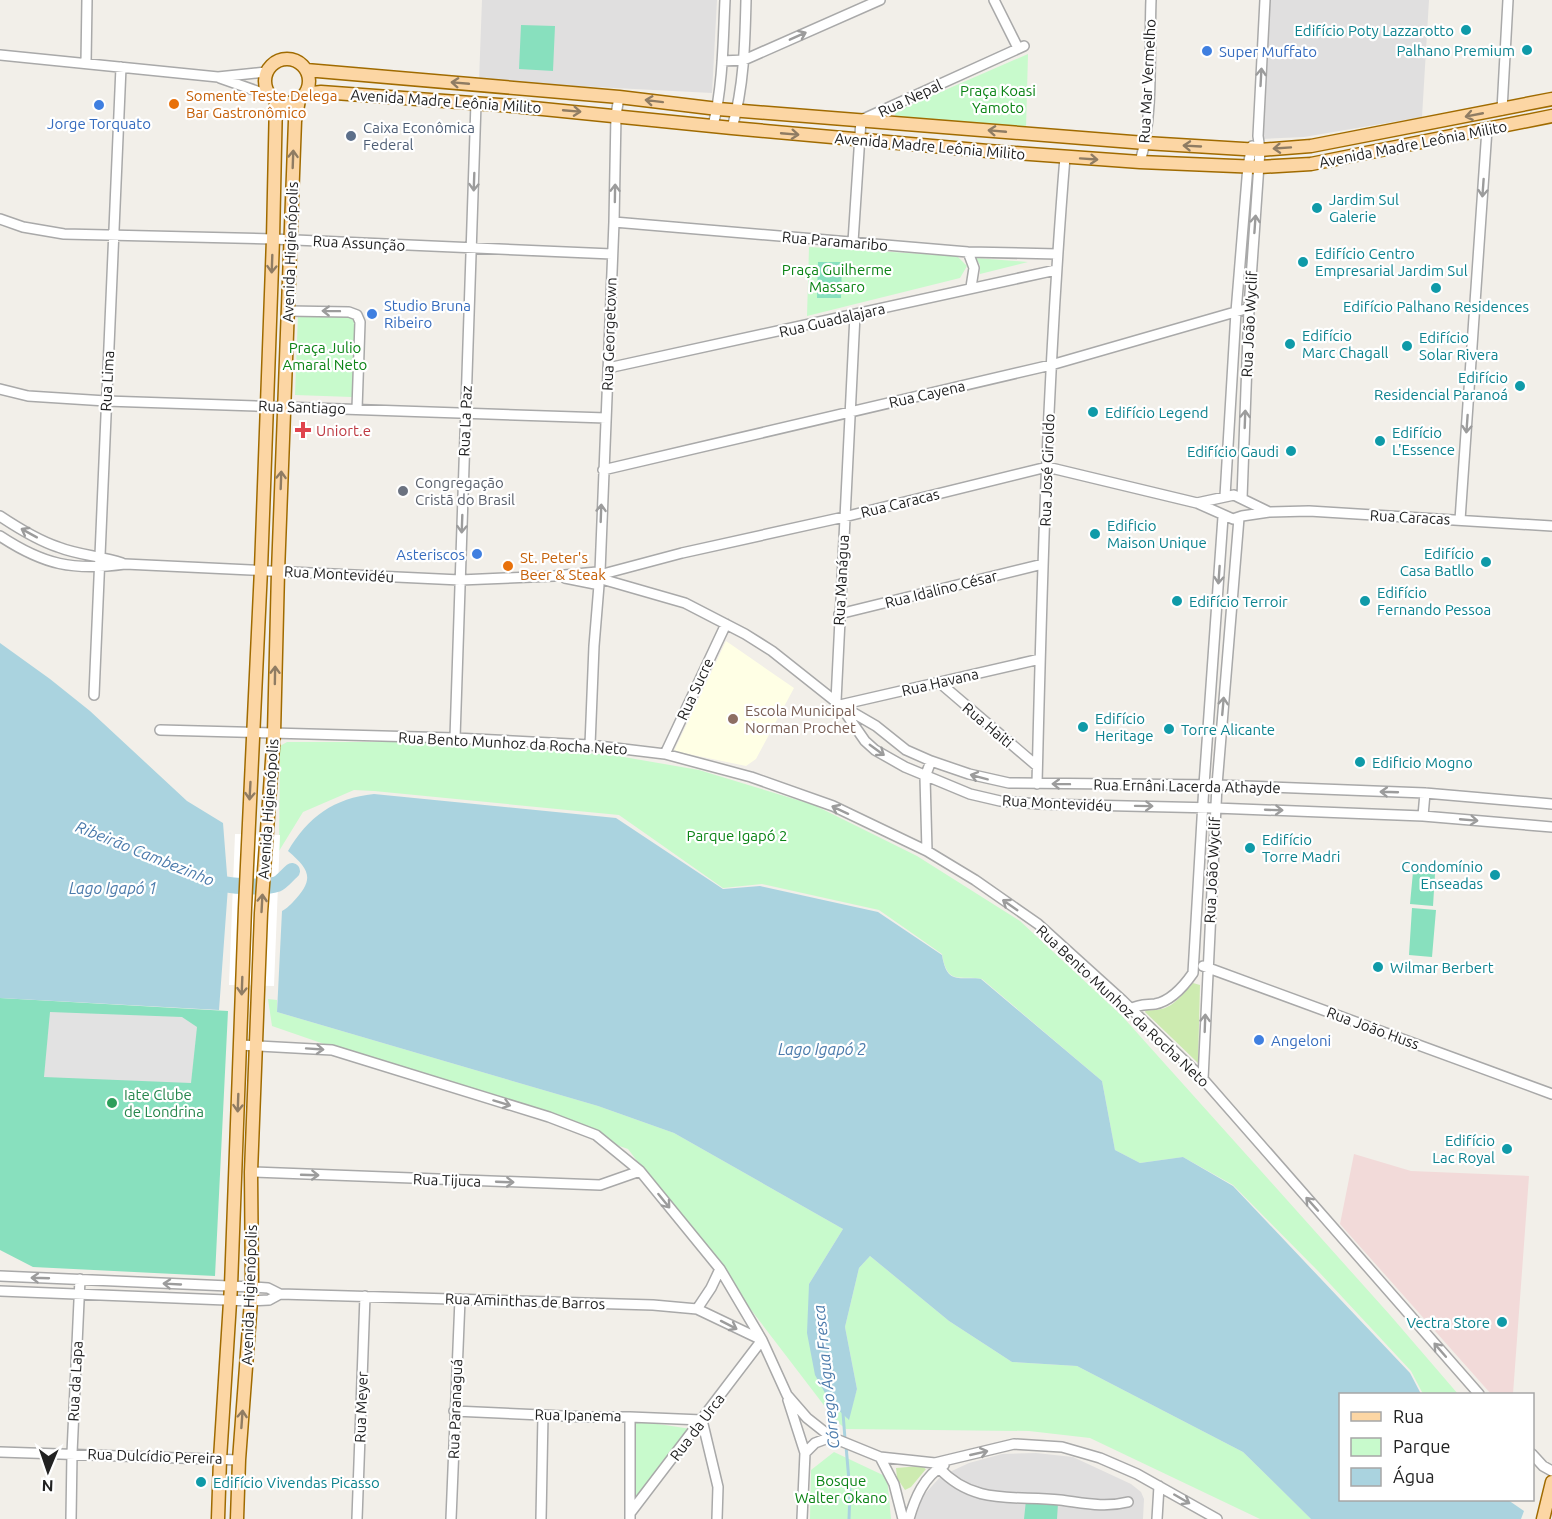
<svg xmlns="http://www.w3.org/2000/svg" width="1552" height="1519" viewBox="0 0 1552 1519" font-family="Ubuntu,sans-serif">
<rect width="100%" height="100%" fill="#f2efe9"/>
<path fill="#e0dfdf" d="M482,0h235l-5,93 -233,-12z
M1270,0h159l-7,117 -118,20 -43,2z
M1036,1453l37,4 58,27 10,8 3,7 -1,20h-228l8,-23 18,-20 28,-13 33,-9z"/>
<path fill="#f2dad9" d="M1354,1154l57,17 118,5 -16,218h-22l-151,-170z"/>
<path fill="#ffffe5" d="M726,641l68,47 -38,71 -10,7 -72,-15z"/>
<path fill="#cdebb0" d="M1193,983l7,2 -2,78 -53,-51 1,-2c25,2 31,-10 47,-27z
M921,1466l5,3 -15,18 -6,3 -8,-12 -1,-10z"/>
<path fill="#c8facc" d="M1028,54l-2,75 -130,-11 -1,-4 2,-3z
M809,247l148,9 10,10 -7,12 -153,38z
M976,258l52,4 -48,12v-9z
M298,314l57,3 -3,80 -57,-2z
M287,742h145l180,13 87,15 115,35 103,51 103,65 102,95 268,299 68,79h-35l-12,-23 -93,-100 -85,-86 -50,-28 -43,6 -25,-13 -13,-69 -120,-102c-22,-4 -35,7 -40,-25l-63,-44 -117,-26 -39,4 -104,-73 -245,-24 -20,-1 -51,22 -24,39 1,-105z
M268,999l9,1v12l321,94 76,27 169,96 -34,55 39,136 9,-31 -12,-62 14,-59 11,-12 79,65 63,41 65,4 166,86 68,67h-51l-170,-81 -61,-7 -183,-2 -10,-8 -208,-272 -356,-123z
M632,1420l59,9 -56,74z
M834,1452l53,25 4,42h-81l1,-49z"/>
<path fill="#88e0be" d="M521,25l34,1 -2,45 -34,-2z
M818,262h24l-1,36h-24z
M1413,872l22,2 -2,32 -23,-2z
M1412,908l24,2 -4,47 -23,-2z
M0,998l228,13 -13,265 -182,-9 -33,-17z
M1026,1500l32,3 -1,16h-33z"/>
<path fill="#e2e2e2" d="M50,1012l132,5 15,10 -6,56 -147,-6z"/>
<path fill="#aad3df" d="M0,643l50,36 40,32 97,90 36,22 5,64 -9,123 -219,-12z
M374,794l242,24 107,71 37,-3 118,26 64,43c5,31 18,21 39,24l121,102 13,69 25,13 43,-6 50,29 177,187 11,21h-81v106h168l16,11 -3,8h-210l-68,-67 -166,-86 -65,-4 -63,-41 -79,-65 -11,12 -14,59 12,62 -8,31 -19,-18 -15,-27 -8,-42 2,-49 34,-55 -169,-96 -76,-27 -321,-94 5,-101c5,-3 7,-5 11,-9 22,-23 17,-32 -5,-51 20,-34 46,-53 86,-57z"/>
<path fill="#fff" d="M235,834l45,1 -6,151 -45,-1z"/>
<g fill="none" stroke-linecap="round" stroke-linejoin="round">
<path stroke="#aad3df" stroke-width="3" d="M843,1413l2,26
M846,1446l4,46 -1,27"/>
<path stroke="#aad3df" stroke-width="16" d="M208,880c13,6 55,9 69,4 5,-2 10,-9 15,-13"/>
<defs>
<path id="minor" d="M994,0l24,48
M0,55l218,22 48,-5
M722,61l22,-1 136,-60
M86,63l1,-63
M220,78l51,18
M1502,110l6,-110
M713,126c10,-41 10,-84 12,-126
M732,128c12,-41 13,-85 14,-128
M1140,162c14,-47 9,-112 11,-162
M0,219l23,8 41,7 209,5 339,15
M614,222l354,30 89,2
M853,242l8,-122 163,-74
M968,252l6,16 -3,19
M288,311l61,1 8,3 3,7 -3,87
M608,368l448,-98
M0,389l28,7 78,5 500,17
M603,470l448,-105 198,-57
M1225,496l11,-184 12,-146 4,-20
M1242,498l7,-190 11,-158 -2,-14 7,-136
M1197,503l37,-8 35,17
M0,516c18,12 37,24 58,31 20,8 43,9 64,16
M1460,520l27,-391
M0,536c44,29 73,35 125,28l335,16 94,-4 43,-4
M600,572l14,-350 2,-107 3,-18
M603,574l79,-21 162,-36 203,-50 150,36 36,16 9,-3 27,-4 40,-1 243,15
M565,578l30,6
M605,580l80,23 60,31 27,17 68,54 25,36 10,9 30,17 65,27 30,7 39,3 176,4 208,8 129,11
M839,614l204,-50
M940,683l97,83
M94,695l27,-628
M836,701l19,-386
M840,705l200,-46
M845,708l31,18 30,24 25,11 38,13 40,9 208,2 208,8 127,11
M160,730l295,8 135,7 75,9 86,23 82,29 94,45 48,29 63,44 84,76 81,79 276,315
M455,738l21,-635
M590,745l4,-99 5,-61
M665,754l61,-130
M1037,784c5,-209 11,-419 28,-627
M1423,816l2,-23
M927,851l-2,-74 6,-16
M1203,966l349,128
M1130,1009c9,-5 15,-4 25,-5 16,-3 29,-18 38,-31l11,-188 19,-268
M240,1045l92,5 217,67 47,18 44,36 80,98 42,71 25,55 20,23 24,19 49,20 55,6 79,-19 48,3 38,11 37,16 80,45
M1203,1079l14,-294 22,-267
M251,1172l349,13 40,-14
M0,1276l252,11 16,1 12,6 373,11 44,4 65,31
M0,1291l251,10 18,-1 11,-6
M697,1309l14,-21 9,-19
M788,1400l17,53 -3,66
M454,1411l132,6h44l72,3
M630,1417v102
M702,1420l16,67 -1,32
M0,1452l239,8
M805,1453l10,-10 16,-6
M1532,1454l11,12 9,5
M880,1457l14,27 9,35
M939,1468c35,38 76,27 121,32 24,3 44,8 68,2
M631,1512l131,-172
M71,1519l1,-66 8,-174
M357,1519l8,-223
M451,1519l9,-220
M541,1519l2,-104
M909,1519c6,-21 15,-43 35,-54
M1157,1519l2,-33"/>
<path id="major" d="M265 81a22 22 0 1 1 44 0a22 22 0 1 1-44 0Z
M306,70l313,27 99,12 427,34 115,7 51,-4 241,-47
M305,94l16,-2 192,14 219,22 256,23 152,11 119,5 52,-3 241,-48
M218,1519l2,-60 11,-173 14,-378 16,-339 12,-330 3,-139
M237,1519l2,-59 13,-173 -1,-115 10,-259 13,-180 4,-161 17,-451 4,-21
M1543,1519l9,-37"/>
</defs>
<use href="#minor" stroke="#a9a9a9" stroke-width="12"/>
<use href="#major" stroke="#a06b00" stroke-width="15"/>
<use href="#minor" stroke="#fff" stroke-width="9"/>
<use href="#major" stroke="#fcd6a4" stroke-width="12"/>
</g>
<defs><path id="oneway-shaft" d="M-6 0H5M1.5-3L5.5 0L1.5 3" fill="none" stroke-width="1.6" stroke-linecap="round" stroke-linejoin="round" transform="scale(1.5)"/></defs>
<g stroke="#9c9c9c">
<use href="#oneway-shaft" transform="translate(798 36) rotate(-24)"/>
<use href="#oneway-shaft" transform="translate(1261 77) rotate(-87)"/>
<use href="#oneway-shaft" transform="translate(474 182) rotate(92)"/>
<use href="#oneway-shaft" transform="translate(1483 188) rotate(94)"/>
<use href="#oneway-shaft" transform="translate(615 193) rotate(-89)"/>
<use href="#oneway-shaft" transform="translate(1255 224) rotate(-86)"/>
<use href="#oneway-shaft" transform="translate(331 311) rotate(-179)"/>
<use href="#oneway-shaft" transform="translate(1245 419) rotate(-88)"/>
<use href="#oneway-shaft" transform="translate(1467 424) rotate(94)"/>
<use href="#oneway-shaft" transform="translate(601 513) rotate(-88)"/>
<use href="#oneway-shaft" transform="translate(462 524) rotate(92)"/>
<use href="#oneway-shaft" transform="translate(29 533) rotate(-151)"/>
<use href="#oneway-shaft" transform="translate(1219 575) rotate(94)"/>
<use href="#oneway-shaft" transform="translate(1223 706) rotate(-85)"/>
<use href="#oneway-shaft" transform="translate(877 750) rotate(36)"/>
<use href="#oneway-shaft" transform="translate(979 777) rotate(-165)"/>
<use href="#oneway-shaft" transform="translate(1061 784) rotate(-179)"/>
<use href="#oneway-shaft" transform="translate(1389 792) rotate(-178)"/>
<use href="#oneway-shaft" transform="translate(1144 806) rotate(1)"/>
<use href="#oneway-shaft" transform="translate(840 810) rotate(-155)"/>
<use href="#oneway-shaft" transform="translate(1274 810) rotate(2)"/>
<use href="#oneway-shaft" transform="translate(1469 820) rotate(5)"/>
<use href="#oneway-shaft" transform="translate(1010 905) rotate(-145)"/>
<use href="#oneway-shaft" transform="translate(1205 1023) rotate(-88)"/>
<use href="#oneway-shaft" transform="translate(315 1049) rotate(4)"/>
<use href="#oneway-shaft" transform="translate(502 1103) rotate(17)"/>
<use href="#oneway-shaft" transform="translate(310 1175) rotate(2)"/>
<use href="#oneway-shaft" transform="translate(505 1182) rotate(2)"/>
<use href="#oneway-shaft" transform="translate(664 1201) rotate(51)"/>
<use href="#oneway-shaft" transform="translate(1312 1204) rotate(-132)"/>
<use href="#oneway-shaft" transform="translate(40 1278) rotate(-178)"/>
<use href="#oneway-shaft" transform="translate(172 1284) rotate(-177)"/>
<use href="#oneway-shaft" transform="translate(729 1325) rotate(27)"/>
<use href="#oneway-shaft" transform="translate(1440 1350) rotate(-131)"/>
<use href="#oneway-shaft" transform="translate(979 1453) rotate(-13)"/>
<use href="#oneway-shaft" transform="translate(1182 1499) rotate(30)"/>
</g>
<g stroke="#8f7c63">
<use href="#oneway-shaft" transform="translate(460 83) rotate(-175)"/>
<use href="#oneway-shaft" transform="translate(654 101) rotate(-173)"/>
<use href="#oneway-shaft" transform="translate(572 111) rotate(5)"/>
<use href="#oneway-shaft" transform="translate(1474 115) rotate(169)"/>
<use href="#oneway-shaft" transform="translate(997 131) rotate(-175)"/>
<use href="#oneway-shaft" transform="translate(790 134) rotate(5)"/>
<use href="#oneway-shaft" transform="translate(1192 146) rotate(-177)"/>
<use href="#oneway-shaft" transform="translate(1282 148) rotate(176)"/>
<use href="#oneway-shaft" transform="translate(293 159) rotate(-88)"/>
<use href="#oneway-shaft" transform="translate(1089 159) rotate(4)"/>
<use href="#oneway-shaft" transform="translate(272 264) rotate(92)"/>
<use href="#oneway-shaft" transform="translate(281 480) rotate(-88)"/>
<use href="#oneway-shaft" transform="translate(275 675) rotate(-89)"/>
<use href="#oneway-shaft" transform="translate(250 791) rotate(93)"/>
<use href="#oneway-shaft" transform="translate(262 903) rotate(-87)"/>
<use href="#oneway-shaft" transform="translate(242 986) rotate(92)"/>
<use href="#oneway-shaft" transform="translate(238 1103) rotate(92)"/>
<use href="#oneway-shaft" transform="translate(242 1419) rotate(-86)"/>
</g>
<g fill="#0f9aa8" stroke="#fff" stroke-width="2">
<circle cx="1466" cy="30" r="6"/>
<circle cx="1527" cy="50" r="6"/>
<circle cx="1317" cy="208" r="6"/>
<circle cx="1303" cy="262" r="6"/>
<circle cx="1436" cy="288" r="6"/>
<circle cx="1290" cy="344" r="6"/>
<circle cx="1407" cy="346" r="6"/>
<circle cx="1520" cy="386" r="6"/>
<circle cx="1093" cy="412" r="6"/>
<circle cx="1380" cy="441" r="6"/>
<circle cx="1291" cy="451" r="6"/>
<circle cx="1095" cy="534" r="6"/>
<circle cx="1486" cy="562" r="6"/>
<circle cx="1177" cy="601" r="6"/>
<circle cx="1365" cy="601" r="6"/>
<circle cx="1083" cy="727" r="6"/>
<circle cx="1169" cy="729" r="6"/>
<circle cx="1360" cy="762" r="6"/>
<circle cx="1250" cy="848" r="6"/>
<circle cx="1495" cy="875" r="6"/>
<circle cx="1378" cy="967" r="6"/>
<circle cx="1507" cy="1149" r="6"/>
<circle cx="1502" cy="1322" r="6"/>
<circle cx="201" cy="1482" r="6"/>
</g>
<g fill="#3f7fe0" stroke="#fff" stroke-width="2">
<circle cx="1207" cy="51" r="6"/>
<circle cx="99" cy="105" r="6"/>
<circle cx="372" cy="314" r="6"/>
<circle cx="477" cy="554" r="6"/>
<circle cx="1259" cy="1040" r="6"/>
</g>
<g fill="#e8710a" stroke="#fff" stroke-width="2">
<circle cx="174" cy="104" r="6"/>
<circle cx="508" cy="566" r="6"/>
</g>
<circle fill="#5c6f8a" stroke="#fff" stroke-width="2" cx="351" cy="136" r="6"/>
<path fill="#e0444e" stroke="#fff" stroke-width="2" d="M300 421h6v6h6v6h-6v6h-6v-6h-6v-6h6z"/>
<circle fill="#6b7280" stroke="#fff" stroke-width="2" cx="403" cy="491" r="6"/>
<circle fill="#8d6e63" stroke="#fff" stroke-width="2" cx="733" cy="719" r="6"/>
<circle fill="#2e9e5b" stroke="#fff" stroke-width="2" cx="112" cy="1103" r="6"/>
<g text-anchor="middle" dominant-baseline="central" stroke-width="4.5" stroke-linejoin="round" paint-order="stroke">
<g font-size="15" fill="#0d838f" stroke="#fff" text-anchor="start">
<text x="1454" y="30" text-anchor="end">Edifício Poty Lazzarotto</text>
<text x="1515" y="50" text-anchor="end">Palhano Premium</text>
<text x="1329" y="199">Jardim Sul<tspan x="1329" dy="17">Galerie</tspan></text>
<text x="1315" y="253">Edifício Centro<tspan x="1315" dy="17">Empresarial Jardim Sul</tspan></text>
<text x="1436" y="306" text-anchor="middle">Edifício Palhano Residences</text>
<text x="1302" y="335">Edifício<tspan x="1302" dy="17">Marc Chagall</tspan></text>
<text x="1419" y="337">Edifício<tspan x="1419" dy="17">Solar Rivera</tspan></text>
<text x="1508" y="377" text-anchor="end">Edifício<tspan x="1508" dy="17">Residencial Paranoá</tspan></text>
<text x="1105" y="412">Edifício Legend</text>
<text x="1392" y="432">Edifício<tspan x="1392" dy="17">L'Essence</tspan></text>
<text x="1279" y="451" text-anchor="end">Edifício Gaudi</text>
<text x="1107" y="525">Edificio<tspan x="1107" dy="17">Maison Unique</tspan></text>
<text x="1474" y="553" text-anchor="end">Edifício<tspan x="1474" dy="17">Casa Batllo</tspan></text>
<text x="1377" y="592">Edifício<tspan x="1377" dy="17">Fernando Pessoa</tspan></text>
<text x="1189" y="601">Edifício Terroir</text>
<text x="1095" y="718">Edifício<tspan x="1095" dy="17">Heritage</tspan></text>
<text x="1181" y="729">Torre Alicante</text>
<text x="1372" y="762">Edificio Mogno</text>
<text x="1262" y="839">Edifício<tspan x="1262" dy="17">Torre Madri</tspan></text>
<text x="1483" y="866" text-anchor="end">Condomínio<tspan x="1483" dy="17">Enseadas</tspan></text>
<text x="1390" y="967">Wilmar Berbert</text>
<text x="1495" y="1140" text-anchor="end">Edifício<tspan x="1495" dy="17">Lac Royal</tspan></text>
<text x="1490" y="1322" text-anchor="end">Vectra Store</text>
<text x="213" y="1482">Edifício Vivendas Picasso</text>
</g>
<g font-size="15" fill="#366cbe" stroke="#fff" text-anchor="start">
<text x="1219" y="51">Super Muffato</text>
<text x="99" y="123" text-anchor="middle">Jorge Torquato</text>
<text x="384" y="305">Studio Bruna<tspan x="384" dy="17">Ribeiro</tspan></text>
<text x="465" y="554" text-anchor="end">Asteriscos</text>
<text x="1271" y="1040">Angeloni</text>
</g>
<g font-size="15" fill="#222" stroke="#fff">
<text transform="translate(1147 81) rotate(-87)">Rua Mar Vermelho</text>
<text transform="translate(910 98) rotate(-25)">Rua Nepal</text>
<text transform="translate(446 101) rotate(4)">Avenida Madre Leônia Milito</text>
<text transform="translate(1413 144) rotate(-11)">Avenida Madre Leônia Milito</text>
<text transform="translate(930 146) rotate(5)">Avenida Madre Leônia Milito</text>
<text transform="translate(835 241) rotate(5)">Rua Paramaribo</text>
<text transform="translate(359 243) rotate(3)">Rua Assunção</text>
<text transform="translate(290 252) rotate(-88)">Avenida Higienópolis</text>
<text transform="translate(832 320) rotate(-13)">Rua Guadalajara</text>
<text transform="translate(1249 324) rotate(-87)">Rua João Wyclif</text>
<text transform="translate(609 334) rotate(-88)">Rua Georgetown</text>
<text transform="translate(107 381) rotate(-87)">Rua Lima</text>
<text transform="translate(927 394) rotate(-13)">Rua Cayena</text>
<text transform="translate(302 407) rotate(2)">Rua Santiago</text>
<text transform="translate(465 421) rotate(-88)">Rua La Paz</text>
<text transform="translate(1047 470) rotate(-88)">Rua José Giroldo</text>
<text transform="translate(900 503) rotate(-14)">Rua Caracas</text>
<text transform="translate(1410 517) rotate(3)">Rua Caracas</text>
<text transform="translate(339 574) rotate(3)">Rua Montevidéu</text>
<text transform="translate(841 580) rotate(-87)">Rua Manágua</text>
<text transform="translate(941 589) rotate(-14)">Rua Idalino César</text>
<text transform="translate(940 682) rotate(-13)">Rua Havana</text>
<text transform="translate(695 689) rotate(-65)">Rua Sucre</text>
<text transform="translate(988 725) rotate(40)">Rua Haiti</text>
<text transform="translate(513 743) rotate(3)">Rua Bento Munhoz da Rocha Neto</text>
<text transform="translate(1187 786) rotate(1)">Rua Ernâni Lacerda Athayde</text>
<text transform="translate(1057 803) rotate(3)">Rua Montevidéu</text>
<text transform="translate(268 809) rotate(-86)">Avenida Higienópolis</text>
<text transform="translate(1212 870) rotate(-87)">Rua João Wyclif</text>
<text transform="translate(1123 1006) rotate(43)">Rua Bento Munhoz da Rocha Neto</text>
<text transform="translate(1373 1028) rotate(20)">Rua João Huss</text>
<text transform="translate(447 1180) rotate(2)">Rua Tijuca</text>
<text transform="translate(249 1295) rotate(-88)">Avenida Higienópolis</text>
<text transform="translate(525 1301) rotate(2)">Rua Aminthas de Barros</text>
<text transform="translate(75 1381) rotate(-87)">Rua da Lapa</text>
<text transform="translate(361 1407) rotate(-88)">Rua Meyer</text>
<text transform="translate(455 1409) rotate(-88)">Rua Paranaguá</text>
<text transform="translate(578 1415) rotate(1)">Rua Ipanema</text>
<text transform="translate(697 1427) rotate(-53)">Rua da Urca</text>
<text transform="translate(155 1456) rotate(2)">Rua Dulcídio Pereira</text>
</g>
<g font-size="15" fill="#0c8416" stroke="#fff">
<text x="998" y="90">Praça Koasi<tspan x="998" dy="17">Yamoto</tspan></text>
<text x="837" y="269">Praça Guilherme<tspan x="837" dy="17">Massaro</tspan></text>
<text x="325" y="347">Praça Julio<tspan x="325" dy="17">Amaral Neto</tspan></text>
<text x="737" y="835">Parque Igapó 2</text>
<text x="841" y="1480">Bosque<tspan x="841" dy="17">Walter Okano</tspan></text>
</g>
<g font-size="15" fill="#c56008" stroke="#fff" text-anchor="start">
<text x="186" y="95">Somente Teste Delega<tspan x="186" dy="17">Bar Gastronômico</tspan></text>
<text x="520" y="557">St. Peter's<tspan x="520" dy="17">Beer &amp; Steak</tspan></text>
</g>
<g font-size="15" fill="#4e5e75" stroke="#fff" text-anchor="start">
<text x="363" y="127">Caixa Econômica<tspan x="363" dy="17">Federal</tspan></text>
</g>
<g font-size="15" fill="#be3a42" stroke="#fff" text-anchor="start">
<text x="316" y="430">Uniort.e</text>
</g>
<g font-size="15" fill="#5b616d" stroke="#fff" text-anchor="start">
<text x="415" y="482">Congregação<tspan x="415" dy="17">Cristã do Brasil</tspan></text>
</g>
<g font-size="15" fill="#785e54" stroke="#fff" text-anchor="start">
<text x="745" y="710">Escola Municipal<tspan x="745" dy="17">Norman Prochet</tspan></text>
</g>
<g font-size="15" fill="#27864d" stroke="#fff" text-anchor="start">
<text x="124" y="1094">Iate Clube<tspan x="124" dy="17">de Londrina</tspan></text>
</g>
<g font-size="16" font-style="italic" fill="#4a7aab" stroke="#fff">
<text transform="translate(145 853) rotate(22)">Ribeirão Cambezinho</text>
<text x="113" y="888">Lago Igapó 1</text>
<text x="822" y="1049">Lago Igapó 2</text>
<text transform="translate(826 1377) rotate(-96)">Córrego Água Fresca</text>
</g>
</g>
<rect x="1339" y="1393" width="195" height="108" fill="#ffffff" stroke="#a7a7a7" stroke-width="1.5"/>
<rect x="1351" y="1412" width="30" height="9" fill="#fcd6a4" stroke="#a7a7a7" stroke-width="1.5"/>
<text x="1393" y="1423" font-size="18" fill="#222222">Rua</text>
<rect x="1351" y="1438" width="30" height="18" fill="#c8facc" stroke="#a7a7a7" stroke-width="1.5"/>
<text x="1393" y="1453" font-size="18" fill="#222222">Parque</text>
<rect x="1351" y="1468" width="30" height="18" fill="#aad3df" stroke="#a7a7a7" stroke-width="1.5"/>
<text x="1393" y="1483" font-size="18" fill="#222222">Água</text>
<g transform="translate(48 1471) rotate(182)" stroke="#ffffff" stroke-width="4.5" paint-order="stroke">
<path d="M0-4.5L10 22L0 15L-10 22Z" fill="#222222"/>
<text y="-9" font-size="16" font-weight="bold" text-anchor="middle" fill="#222222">N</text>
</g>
</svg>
